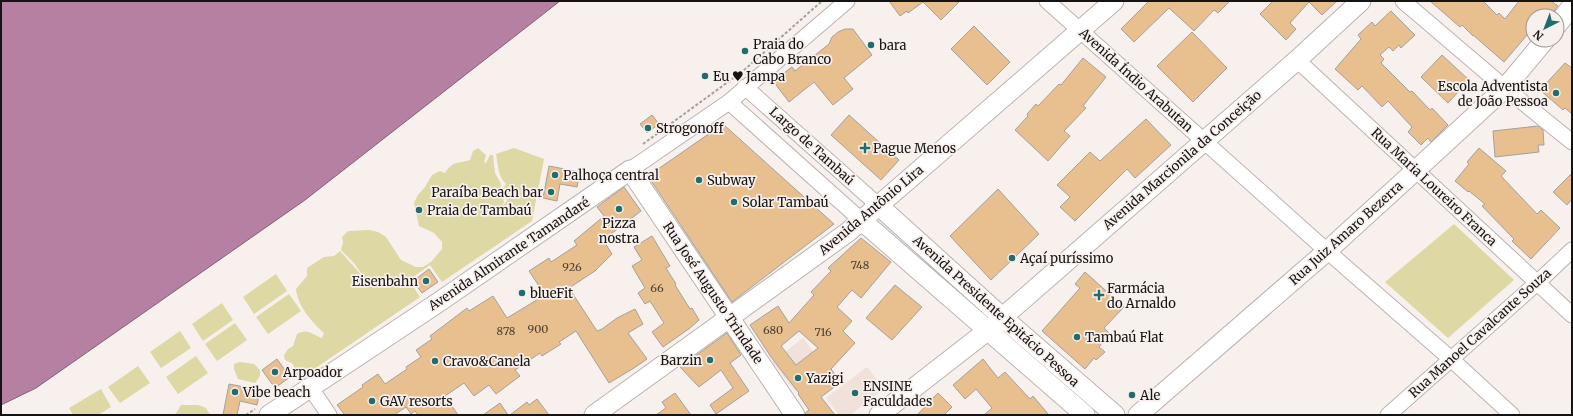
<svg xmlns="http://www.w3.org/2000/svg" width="1573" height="416" viewBox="0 0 1573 416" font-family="Merriweather,serif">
<rect width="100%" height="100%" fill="#f7f0ed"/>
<path fill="#f0e1db" d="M803,338l22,30 -30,23 -23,-29z
M867,367l17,22 -34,26h-11l-13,-17z"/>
<path fill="#ded8a4" d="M478,148l8,7 -2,7 2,1 4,-8h3l2,18 6,11 -1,7 3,6 1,5 -2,4 5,-5 -3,-14 2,-3c-8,-7 -8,-20 -10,-30l18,-6 30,11 -12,62 -90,61 -12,-17 -21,15 11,17 -122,83 -5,-16 -8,-4 -1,-5 4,-6 5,-3 4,-12c11,-6 14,0 25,4l2,-5c-12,-11 -26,-26 -28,-44l11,-13v-8l17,-11 10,-1 6,-5 25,28 -11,-16 -13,-13 2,-8 -1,-5 6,-6 22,-1 8,2 8,5 15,23 15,7h7l8,-5 11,-13v-7l-8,-9 -15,-7 -5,-23 4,-8 7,-8 7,-12 8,-4 5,2c9,-13 12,-9 25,-13l3,-9z
M1454,224l60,56 -66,58 -63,-56z
M276,274l11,17 -33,23 -11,-17z
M289,294l12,17 -33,23 -12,-17z
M222,303l11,17 -30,21 -11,-17z
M235,323l12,17 -30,21 -12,-17z
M180,331l11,17 -30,20 -11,-16z
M196,356l12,17 -30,21 -12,-17z
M240,362l14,2 6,6v6l-5,7 -17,-4 -4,-10v-5z
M138,366l12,17 -30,20 -12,-16z
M101,389l10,18 -13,8h-25l-4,-7z
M181,405h17l8,3 3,5 3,2h-37z"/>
<path fill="#b580a1" stroke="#856076" d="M1,1h559l-255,199 -269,188 -35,17z"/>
<path fill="#e8bf8e" stroke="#a5a19c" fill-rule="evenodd" d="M889,1h71l-19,19 -18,-18 -15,11 -1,-2 -7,5z
M1149,1h81l-12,12 -4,-3 -20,21 -25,-23 -35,34 -13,-13z
M1273,1h64l-15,14 -13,-13 -19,21 6,6 -10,11 -26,-26z
M1430,1h53l14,14 2,-2 6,6 14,-18h32l7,5 -8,10h-17v12l-29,34 -31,-27v1l-11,-11 -2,2z
M1391,11l24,24 -14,13 -2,-3 -6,6 -4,-4 -9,8 4,4 -3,4 29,29 2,-1 18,19 2,-2 16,17 -17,17 -3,-4 -7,7 -13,-13 4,-5 -24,-26 -6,6 -20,-21 -4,4 -23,-21 26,-30 -3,-4 14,-13 3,4z
M974,26l36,36 -23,23 -36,-36z
M845,29h8l19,26 -28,23 9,11 -20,16 -19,-23 -25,20 -16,-21 19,-14 3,4 34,-27 3,-7 6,-5z
M1192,32l35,36 -34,34 -36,-36z
M1442,55l27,25 -21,23 -27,-26z
M1083,58l23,19 -23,29 3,2 -22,23 6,5 -22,25 -33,-31 13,-14 -1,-2 9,-10 2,2 21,-22 2,1z
M1565,63l7,5v46l-7,-6 -2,2 -23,-20z
M652,115l7,9 -12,9 -7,-9z
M849,115l50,45 -18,20 -50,-45z
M1146,119l25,26 -36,33 -8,-9 -52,52 -15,-14 10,-10 -13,-12 33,-33 10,9z
M723,124l111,100 -102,78 -84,-126z
M1538,126l5,4 1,15h-6l1,7 -44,5 -2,-26z
M1479,148l27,23 -5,5 36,38 4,-4 19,18 -29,31 -19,-18 2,-2 -32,-33 3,-2 -16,-13 -1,1 -13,-11 14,-17 -2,-2z
M549,166l31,6 -3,15 -17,-3 -3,17 -14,-3z
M1572,173v26l-5,6 -14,-13z
M624,187l17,24 -38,29 9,14 -17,17 -26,17 28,43 5,-2 15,-11 18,-9 8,15 -15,9 19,26 -13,9 -25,15 -33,-52 -17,11 2,2 -19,12 -2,-3 -25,17 5,6 -24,18 -7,-9 -15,11 -10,-13 -19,13 13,19h-40l-3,-4 -4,3 -5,-7 -12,8h-49l-8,-10 26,-18 -1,-2 16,-11 7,10 22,-15 -1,-2 15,-10 -5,-7 16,-11 -2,-3 37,-28 2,3 24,-15 14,22 38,-23 -16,-24 20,-13 2,4 26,-17 -3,-4 30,-25 -7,-9z
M998,189l41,45 -48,46 -41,-44z
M652,236l18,30 -4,2 10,16 -1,1 15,24 2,-1 7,12 -9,8 -27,19 -11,-15 12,-9 -14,-22 -5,3 -7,-11 7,-5 -13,-22 10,-6 -8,-13z
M861,238l30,24 -30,36 -9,-8 -15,17 15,14 -9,10 12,12 -24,26 10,13 -20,15 14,18h-29l-1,-2 4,-3 -11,-16 1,-1 -28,-36 -21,-32 28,-19 11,17 25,-28 -3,-3 20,-21 -3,-3zM799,331l19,17 -22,17 -15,-19z
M429,269l9,13 -16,11 -9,-12z
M1085,272l39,35 -20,21 5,5 -10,14 6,5 -9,8 -2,-2 -9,11 -43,-38 38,-43 -5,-4z
M895,285l27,22 -30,33 -26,-22z
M727,333l14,22 -11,8 19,28 -33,23 -6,-9 23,-17 -12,-18 -22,17 -19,-20z
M277,359l13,18 -15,11 -13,-18z
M983,359l15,19 7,-6 25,27 3,-3 16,19h-65l8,-7 -16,-19 -11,10 -12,-14z
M229,384l31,6 -3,15 -17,-4 -3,14h-14z
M675,393l16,22h-35l10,-7 -4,-6z
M938,393l14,14 -8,8h-27z
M537,399l12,16h-39l17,-13 2,3z
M500,403l8,12h-25z"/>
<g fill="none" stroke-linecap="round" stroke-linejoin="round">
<defs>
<path id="minor" d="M1047,1l280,250 124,108 61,56
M1403,1l102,87 67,54
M1297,60l275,255
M745,87l133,118
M729,102l132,118
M630,170l99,-68 118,-101
M310,387l19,28
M1388,415l149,-132 35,-33"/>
<path id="major" d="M1557,25l15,-19
M878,205l124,112 113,98
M861,220l224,195
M269,415l170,-113 191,-132 165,245
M594,415l254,-183 266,-231
M879,415l108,-84 310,-271 64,-59
M1138,415l189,-164 89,-81 89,-82 40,-48"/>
</defs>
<use href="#minor" stroke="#bab3b1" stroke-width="17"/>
<use href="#major" stroke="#bab3b1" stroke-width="21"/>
<path stroke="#a59f9d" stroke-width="2" stroke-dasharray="3 2" stroke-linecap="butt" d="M643,144l100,-73 79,-70
M246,415l9,-6"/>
<use href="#minor" stroke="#fff" stroke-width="15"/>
<use href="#major" stroke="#fff" stroke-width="19"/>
</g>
<g fill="#216d6c" stroke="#f7f0ed" stroke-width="1.5">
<circle cx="871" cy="45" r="4"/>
<circle cx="745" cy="51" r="4"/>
<circle cx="705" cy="76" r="4"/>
<circle cx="1556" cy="93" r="4"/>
<circle cx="648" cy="128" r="4"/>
<path d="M863 142h4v4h4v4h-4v4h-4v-4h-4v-4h4z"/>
<circle cx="555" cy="175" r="4"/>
<circle cx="699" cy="180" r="4"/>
<circle cx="551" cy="192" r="4"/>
<circle cx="734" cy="202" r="4"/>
<circle cx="619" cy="209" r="4"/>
<circle cx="419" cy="210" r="4"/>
<circle cx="1012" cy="258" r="4"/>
<circle cx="426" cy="281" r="4"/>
<circle cx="522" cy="293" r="4"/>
<path d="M1097 289h4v4h4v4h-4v4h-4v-4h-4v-4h4z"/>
<circle cx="1077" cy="337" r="4"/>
<circle cx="710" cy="360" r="4"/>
<circle cx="435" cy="361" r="4"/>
<circle cx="275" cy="372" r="4"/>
<circle cx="798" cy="378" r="4"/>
<circle cx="235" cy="392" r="4"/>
<circle cx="855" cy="393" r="4"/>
<circle cx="1132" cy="395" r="4"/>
<circle cx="372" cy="401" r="4"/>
</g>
<g text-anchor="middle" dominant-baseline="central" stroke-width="3.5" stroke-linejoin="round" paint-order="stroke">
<g font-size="11" fill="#4a3f32">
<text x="860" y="265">748</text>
<text x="572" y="267">926</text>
<text x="657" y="288">66</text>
<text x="538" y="329">900</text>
<text x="773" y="330">680</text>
<text x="506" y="331">878</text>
<text x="823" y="332">716</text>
</g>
<g font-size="13" fill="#161413" stroke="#f7f0ed" text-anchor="start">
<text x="753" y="44">Praia do<tspan x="753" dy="15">Cabo Branco</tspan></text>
<text x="879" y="45">bara</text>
<text x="713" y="76">Eu ♥ Jampa</text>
<text x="1548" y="86" text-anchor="end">Escola Adventista<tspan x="1548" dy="15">de João Pessoa</tspan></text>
<text x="656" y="128">Strogonoff</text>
<text x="873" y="148">Pague Menos</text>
<text x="563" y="175">Palhoça central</text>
<text x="707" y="180">Subway</text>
<text x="543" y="192" text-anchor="end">Paraíba Beach bar</text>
<text x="742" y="202">Solar Tambaú</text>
<text x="427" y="210">Praia de Tambaú</text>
<text x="619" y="223" text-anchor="middle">Pizza<tspan x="619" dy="15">nostra</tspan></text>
<text x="1020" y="258">Açaí puríssimo</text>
<text x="418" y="281" text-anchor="end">Eisenbahn</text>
<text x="1107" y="288">Farmácia<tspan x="1107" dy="15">do Arnaldo</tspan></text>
<text x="530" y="293">blueFit</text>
<text x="1085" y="337">Tambaú Flat</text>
<text x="702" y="360" text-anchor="end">Barzin</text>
<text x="443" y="361">Cravo&amp;Canela</text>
<text x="283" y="372">Arpoador</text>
<text x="806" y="378">Yazigi</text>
<text x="863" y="386">ENSINE<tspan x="863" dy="15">Faculdades</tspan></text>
<text x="243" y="392">Vibe beach</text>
<text x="1140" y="395">Ale</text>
<text x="380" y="401">GAV resorts</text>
</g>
<g font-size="13" fill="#161413" stroke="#f7f0ed">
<text transform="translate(1136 80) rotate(42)">Avenida Índio Arabutan</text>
<text transform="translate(812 146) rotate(42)">Largo de Tambaú</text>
<text transform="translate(1182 160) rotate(-41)">Avenida Marcionila da Conceição</text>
<text transform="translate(1434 187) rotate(43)">Rua Maria Loureiro Franca</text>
<text transform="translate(871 210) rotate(-40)">Avenida Antônio Lira</text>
<text transform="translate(1346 233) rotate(-42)">Rua Juiz Amaro Bezerra</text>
<text transform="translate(509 254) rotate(-34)">Avenida Almirante Tamandaré</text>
<text transform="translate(713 293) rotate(56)">Rua José Augusto Trindade</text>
<text transform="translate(996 311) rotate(42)">Avenida Presidente Epitácio Pessoa</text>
<text transform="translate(1480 333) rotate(-42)">Rua Manoel Cavalcante Souza</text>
</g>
</g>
<rect width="1573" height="416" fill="none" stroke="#161413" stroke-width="4"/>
<g transform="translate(1545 28) rotate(222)"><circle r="19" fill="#f7f0ed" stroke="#9d9896"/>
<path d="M0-3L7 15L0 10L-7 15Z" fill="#216d6c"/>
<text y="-6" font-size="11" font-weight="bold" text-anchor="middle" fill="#161413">N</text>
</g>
</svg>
